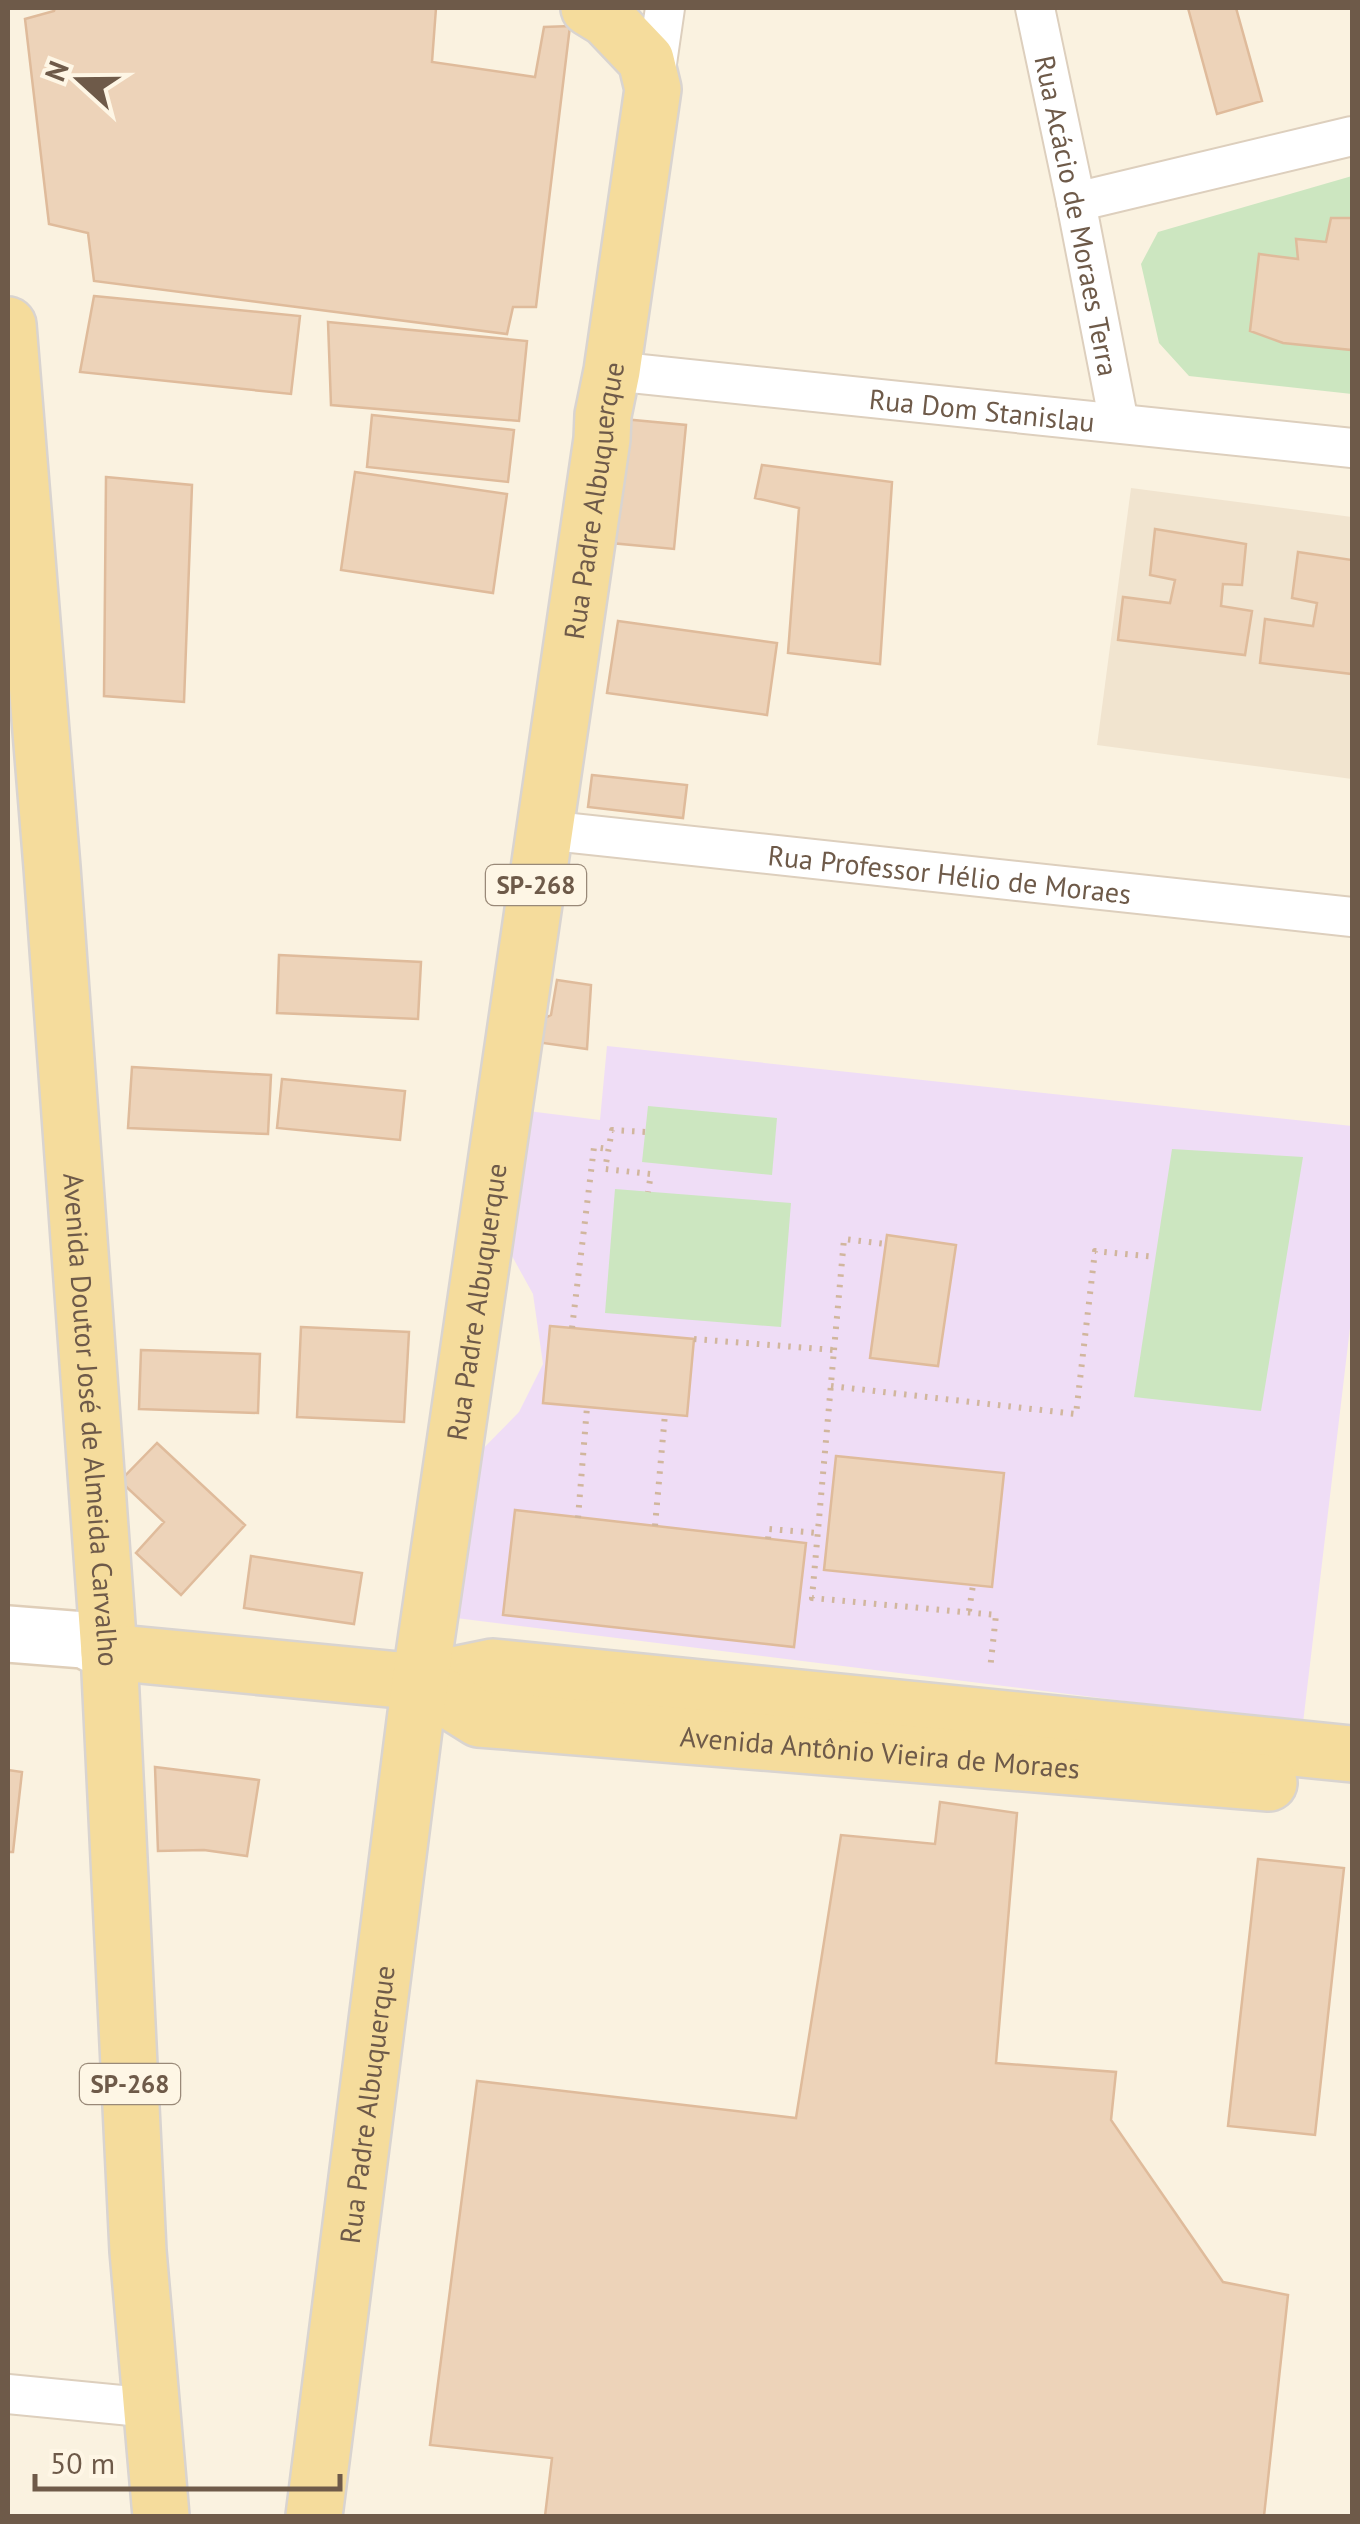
<svg xmlns="http://www.w3.org/2000/svg" width="1360" height="2524" viewBox="0 0 1360 2524" font-family="'PT Sans',sans-serif">
<rect width="100%" height="100%" fill="#faf2e0"/>
<path fill="#f1e4cf" d="M1131,488l221,29v262l-255,-34z"/>
<path fill="#efddf6" d="M607,1046l745,80v185l-49,412 -847,-105 11,-153 52,-53 24,-48 -10,-70 -31,-56 18,-128 80,10z"/>
<path fill="#cce6c0" d="M1352,176v218l-163,-18 -30,-33 -18,-79 17,-32z
M648,1106l129,12 -5,57 -130,-13z
M1172,1149l131,8 -42,254 -127,-14z
M615,1189l176,14 -10,124 -176,-14z"/>
<path fill="#edd3b9" stroke="#dfbb9b" stroke-width="2.5" d="M55,8h381l-4,54 103,15 9,-50 26,-1 -34,281h-23l-6,27 -413,-53 -6,-48 -39,-9 -24,-205 29,-8z
M1188,8h48l26,93 -45,13z
M1331,218h21v132l-69,-7 -33,-12 9,-77 39,5 -2,-20 30,3z
M94,296l206,20 -9,78 -211,-22z
M328,322l199,19 -8,80 -188,-16z
M372,415l142,15 -6,52 -141,-15z
M623,419l63,6 -12,124 -63,-6z
M762,465l130,17 -12,182 -92,-11 11,-145 -44,-10z
M355,472l152,22 -14,99 -152,-23z
M106,477l86,8 -8,217 -80,-6z
M1155,529l91,15 -4,41 -19,-1 -2,22 31,5 -7,44 -127,-15 5,-43 47,6 5,-23 -25,-5z
M1298,552l54,8v114l-92,-11 5,-44 48,7 4,-23 -25,-5z
M618,621l159,22 -10,72 -160,-22z
M592,775l95,10 -4,33 -95,-11z
M279,955l142,7 -3,57 -141,-6z
M557,980l34,5 -4,64 -44,-6 -2,-23 10,-5z
M132,1067l139,8 -3,59 -140,-6z
M282,1079l123,12 -5,49 -123,-12z
M887,1235l69,10 -18,121 -68,-8z
M550,1326l144,13 -7,77 -144,-13z
M301,1327l108,5 -5,90 -107,-5z
M141,1350l119,4 -2,59 -119,-4z
M157,1443l88,82 -64,70 -45,-42 28,-31 -44,-41z
M836,1456l168,17 -12,114 -168,-17z
M515,1510l291,33 -12,104 -291,-32z
M251,1556l111,17 -8,51 -110,-16z
M155,1767l104,13 -12,76 -43,-6 -46,1z
M8,1770l14,2 -9,80h-5z
M940,1802l77,11 -21,250 120,9 -5,48 112,162 65,13 -24,221h-719l7,-58 -122,-13 47,-364 319,37 45,-283 94,9z
M1258,1859l86,9 -29,267 -87,-9z"/>
<g fill="none" stroke-linecap="round" stroke-linejoin="round">
<defs>
<g id="street">
<path id="s1" d="M1035,8l41,194 43,221"/>
<path d="M654,84l11,-76"/>
<path d="M1076,202l276,-66"/>
<path id="s2" d="M612,371l740,77"/>
<path id="s3" d="M544,830l808,87"/>
<path d="M8,2394l144,14"/>
</g>
<path id="secondary" d="M8,1634l76,6 25,12"/>
<g id="primary">
<path id="s4" d="M8,325l44,542 57,785 29,599 23,265"/>
<path d="M109,1652l311,30 73,-15 859,87"/>
<path id="s5" d="M420,1682l59,37 790,64"/>
<path id="s6" d="M314,2516l106,-834 182,-1243 1,-24 9,-44 41,-282 -7,-29 -39,-41 -18,-11"/>
</g>
</defs>
<use href="#street" stroke="#ddcfbd" stroke-width="42"/>
<use href="#secondary" stroke="#dfceb8" stroke-width="60"/>
<use href="#primary" stroke="#d9d4d0" stroke-width="60"/>
<path stroke="#d1b69d" stroke-width="6" stroke-dasharray="2.5 8" stroke-linecap="butt" d="M645,1132l-33,-2 -7,39 46,5 -3,18
M572,1328l22,-181 14,2
M694,1339l140,11 -22,248 184,17 -6,55
M834,1350l10,-111 42,5
M831,1386l245,28 19,-163 60,6
M578,1518l9,-111
M655,1526l10,-112
M768,1539l1,-10 49,4
M969,1611l4,-26"/>
<use href="#street" stroke="#fff" stroke-width="38"/>
<use href="#secondary" stroke="#fff" stroke-width="55"/>
<use href="#primary" stroke="#f5dc9c" stroke-width="55"/>
</g>
<g text-anchor="middle" dominant-baseline="central" stroke-width="8" stroke-linejoin="round" paint-order="stroke">
<g fill="#fef6e5" stroke="#998978" stroke-width="2.5">
<rect x="486" y="865" width="100" height="40" rx="8"/>
<rect x="80" y="2064" width="100" height="40" rx="8"/>
</g>
<g font-size="25" font-weight="bold" fill="#6e5a49">
<text x="536" y="885">SP-268</text>
<text x="130" y="2084">SP-268</text>
</g>
<g font-size="28" fill="#6e5a49" stroke="#fef6e5">
<text stroke="none"><textPath href="#s1" startOffset="212">Rua Acácio de Moraes Terra</textPath></text>
<text stroke="none"><textPath href="#s2" startOffset="372">Rua Dom Stanislau</textPath></text>
<text stroke="none"><textPath href="#s6" startOffset="2035">Rua Padre Albuquerque</textPath></text>
<text stroke="none"><textPath href="#s3" startOffset="408">Rua Professor Hélio de Moraes</textPath></text>
<text stroke="none"><textPath href="#s6" startOffset="1225">Rua Padre Albuquerque</textPath></text>
<text stroke="none"><textPath href="#s4" startOffset="1098">Avenida Doutor José de Almeida Carvalho</textPath></text>
<text stroke="none"><textPath href="#s5" startOffset="472">Avenida Antônio Vieira de Moraes</textPath></text>
<text stroke="none"><textPath href="#s6" startOffset="415">Rua Padre Albuquerque</textPath></text>
</g>
</g>
<rect width="1360" height="2524" fill="none" stroke="#6e5a49" stroke-width="20"/>
<g transform="translate(80 80) rotate(291)" stroke="#fef6e5" stroke-width="8" paint-order="stroke">
<path d="M0-8L18 38L0 25L-18 38Z" fill="#6e5a49"/>
<text y="-15" font-size="28" font-weight="bold" text-anchor="middle" fill="#6e5a49">N</text>
</g>
<path d="M35 2474v15h305v-15" fill="none" stroke="#6e5a49" stroke-width="5"/>
<text x="50" y="2474" font-size="30" fill="#6e5a49" stroke="#fef6e5" stroke-width="8" paint-order="stroke">50 m</text>
</svg>
